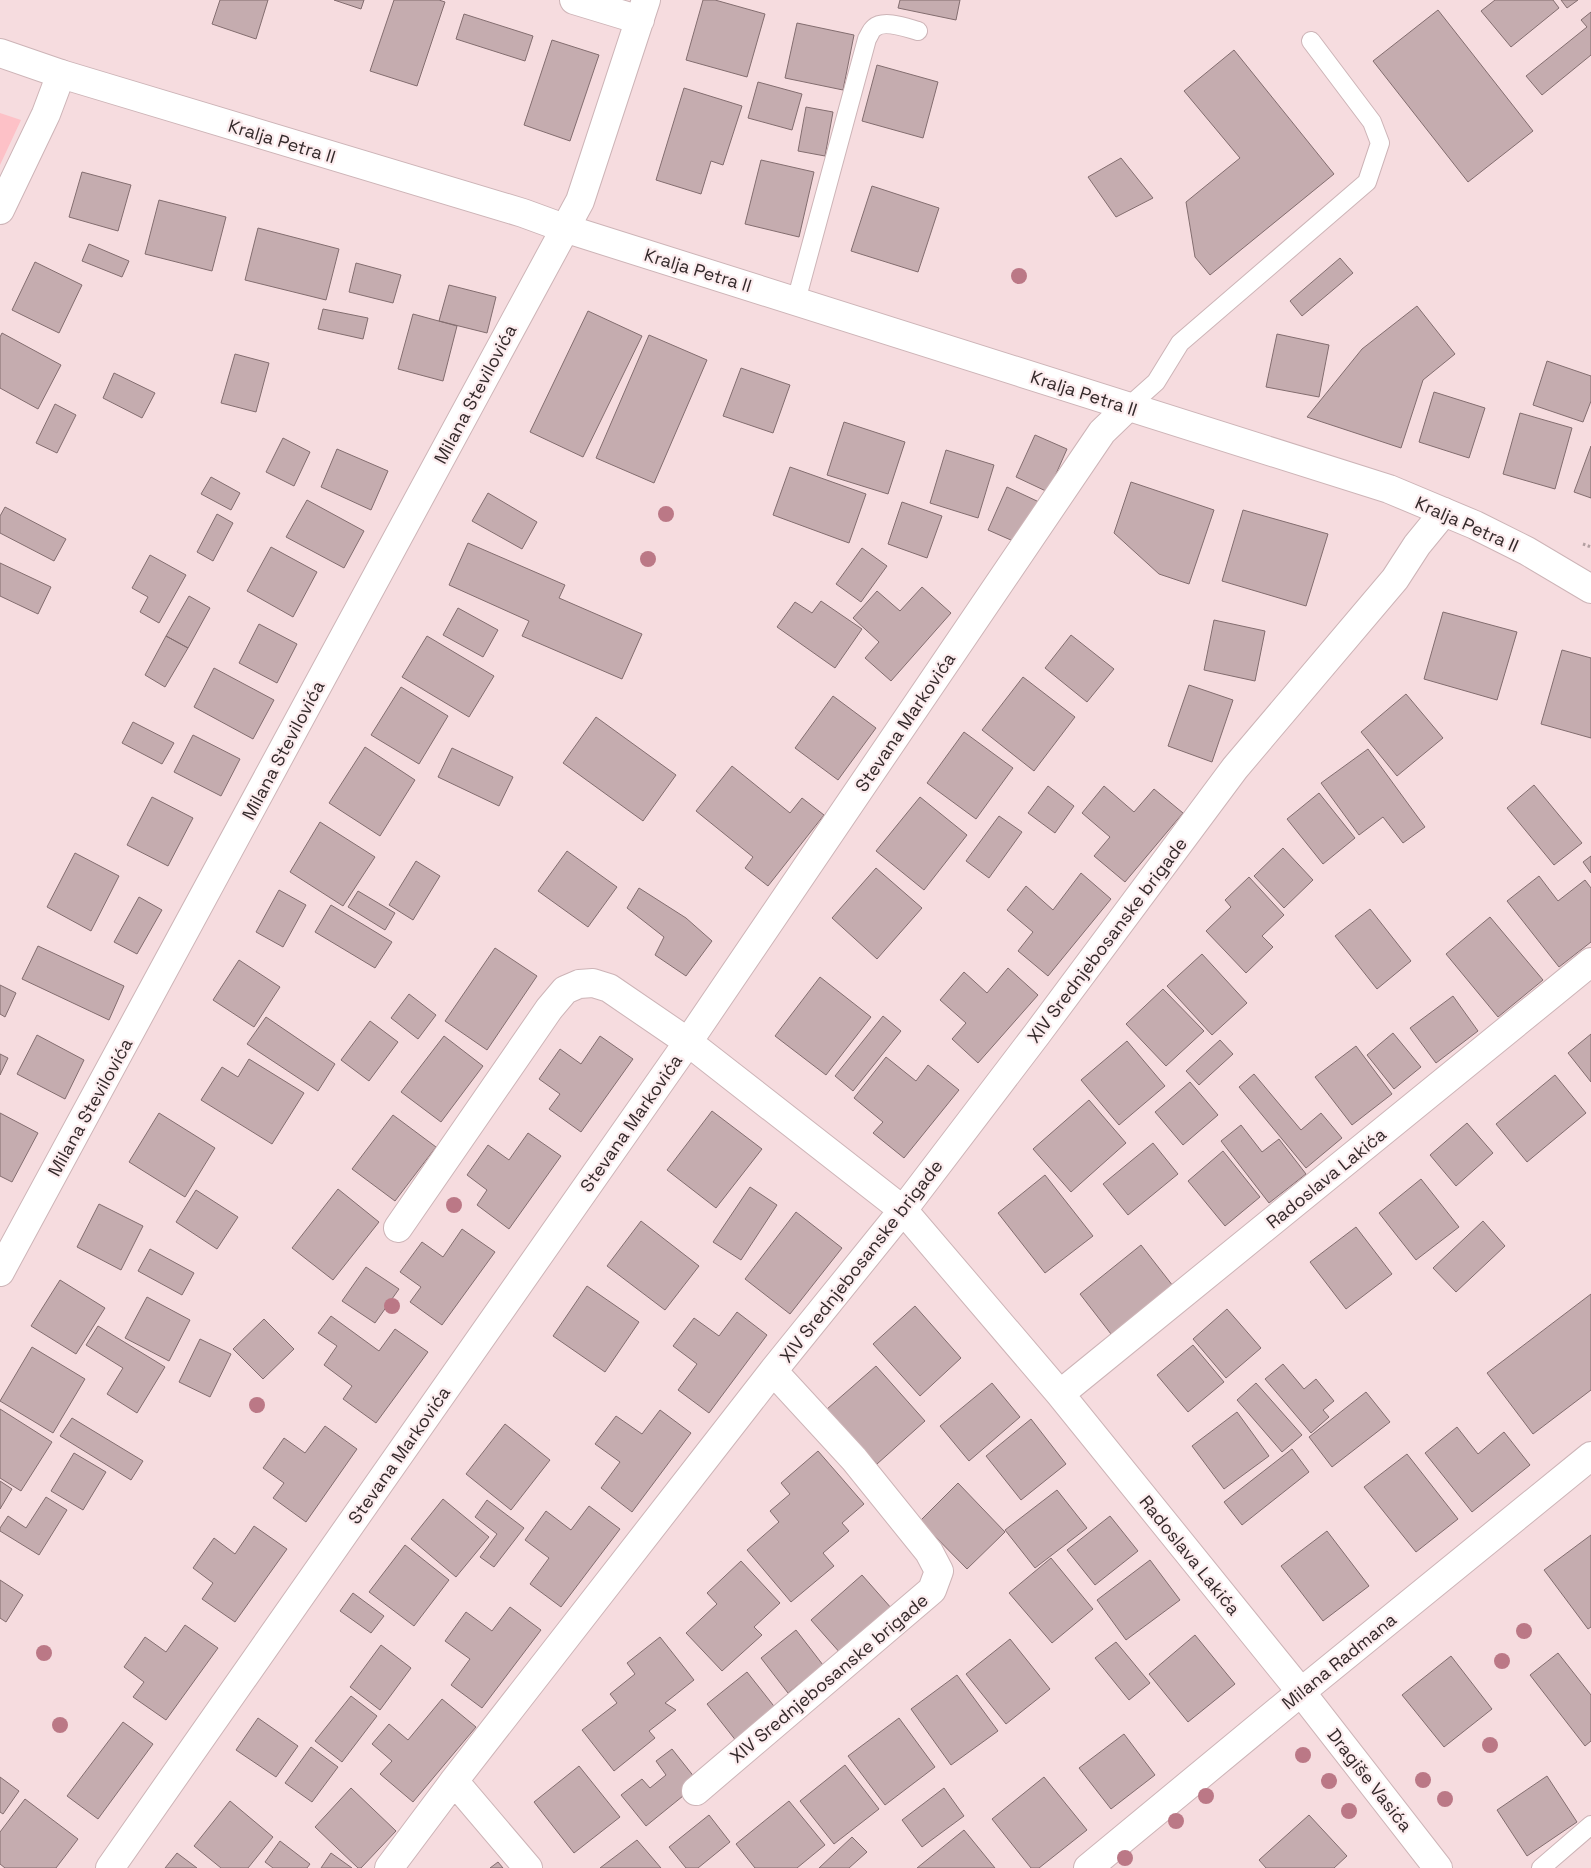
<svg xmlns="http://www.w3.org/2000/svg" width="1591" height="1868" viewBox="0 0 1591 1868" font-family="'Space Grotesk',sans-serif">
<rect width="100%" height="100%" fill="#f6dcdf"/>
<path fill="#fdc1c7" d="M0,113l21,7 -21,45z"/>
<path fill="#c5acaf" stroke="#836d6f" d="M220,0h48l-12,39 -44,-15z
M334,0h30l-3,9z
M394,0h45l6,2 -28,84 -47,-15z
M703,0h12l50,14 -18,63 -61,-17z
M900,0h60l-4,20 -58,-12z
M1495,0h58l6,8 -48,39 -30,-36z
M1561,0h17l-11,8z
M1438,10l95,121 -65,51 -95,-121z
M1591,12v43l-49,40 -16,-19 61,-49 -6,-7z
M464,14l69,22 -8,25 -69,-22z
M797,23l57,12 -11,55 -58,-12z
M552,40l47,15 -29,86 -46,-16z
M1234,50l100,124 -124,101 -15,-18 -9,-55 54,-44 -56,-67z
M877,65l61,17 -15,56 -61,-17z
M758,82l44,12 -10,36 -44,-12z
M684,88l58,18 -19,59 -12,-4 -10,33 -45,-14z
M806,107l27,5 -8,44 -27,-5z
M1121,158l32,40 -37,19 -28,-40z
M761,160l53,12 -15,65 -54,-13z
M82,172l49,13 -13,46 -49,-14z
M872,186l67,22 -21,64 -67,-21z
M159,200l67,17 -14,54 -67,-17z
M258,228l81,21 -13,51 -81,-20z
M89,244l40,17 -7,16 -40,-16z
M1340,258l13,15 -51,43 -12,-15z
M35,262l47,23 -23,48 -47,-23z
M356,263l45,12 -8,28 -44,-11z
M449,285l47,12 -9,36 -48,-12z
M1417,306l38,48 -32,26 -22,68 -94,-31 55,-68z
M323,309l45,9 -5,21 -45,-10z
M588,311l54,25 -59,121 -53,-25z
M413,314l44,12 -14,55 -45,-12z
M2,333l59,32 -23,44 -38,-21v-51z
M1277,334l52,11 -10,52 -53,-10z
M649,335l58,25 -53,123 -58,-25z
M235,354l34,9 -13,49 -35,-9z
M1547,361l44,15v25l-8,21 -50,-17z
M741,368l49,17 -17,48 -50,-17z
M114,373l41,20 -13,25 -39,-20z
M1434,392l51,16 -16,50 -50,-16z
M55,404l21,11 -19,38 -21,-10z
M1520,413l52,15 -17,61 -52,-15z
M844,422l61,20 -17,52 -61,-19z
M1035,435l32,14 -19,43 -32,-15z
M283,438l27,14 -16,34 -28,-14z
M1591,446v52l-17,-6z
M337,449l51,22 -17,39 -50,-23z
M946,450l48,15 -16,53 -48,-15z
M790,467l76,27 -17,49 -76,-28z
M211,477l29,16 -9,17 -30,-16z
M1131,482l83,28 -25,74 -30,-10 -45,-41z
M1007,487l32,15 -19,42 -32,-14z
M488,493l49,29 -15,27 -50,-28z
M307,500l57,31 -20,37 -58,-31z
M902,502l40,14 -15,42 -39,-14z
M5,507l61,32 -12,22 -54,-28v-17z
M1243,510l85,24 -22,72 -84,-25z
M217,514l16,9 -20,38 -16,-9z
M468,543l97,42 -6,13 83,36 -20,45 -100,-43 7,-15 -80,-36z
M271,547l46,25 -24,45 -46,-26z
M862,548l25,18 -26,36 -25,-18z
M150,555l36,20 -27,48 -19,-11 8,-15 -16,-9z
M0,563l51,24 -13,27 -38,-18z
M922,587l29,26 -60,68 -26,-23 14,-16 -26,-24 24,-27 23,20z
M189,596l21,12 -22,40 -22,-12z
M821,601l41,28 -27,39 -58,-41 18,-25 17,11z
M458,608l40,22 -15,27 -40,-22z
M1443,612l74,20 -20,68 -73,-21z
M1214,620l51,11 -10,50 -51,-11z
M259,624l38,20 -20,39 -38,-20z
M1071,635l43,34 -27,33 -42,-34z
M166,636l22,12 -23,39 -20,-12z
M427,636l67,40 -25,41 -67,-40z
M1562,650l29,8v80l-50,-14z
M214,668l60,32 -21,39 -59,-32z
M1023,677l52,40 -41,54 -52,-41z
M1189,685l44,15 -21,62 -44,-16z
M401,687l47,29 -29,48 -48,-29z
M1406,694l37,44 -46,38 -36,-44z
M833,696l43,32 -38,52 -43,-32z
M596,717l80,58 -33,46 -80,-58z
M133,722l41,21 -12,21 -40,-21z
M964,732l49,36 -37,51 -49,-36z
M193,735l47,24 -19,37 -47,-24z
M365,747l50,33 -35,56 -51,-33z
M452,748l61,29 -14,29 -61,-29z
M1368,749l57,78 -22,16 -20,-26 -24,18 -38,-52z
M732,766l58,47 12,-15 22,17 -56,71 -23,-18 8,-11 -57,-46z
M1534,785l48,58 -28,22 -47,-57z
M1048,786l26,20 -19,27 -27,-20z
M1104,786l30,26 20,-23 29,24 -58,69 -31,-26 16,-19 -28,-24z
M1319,793l36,45 -32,26 -36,-45z
M152,797l41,21 -25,48 -41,-21z
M920,797l47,38 -43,55 -48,-39z
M999,816l23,16 -33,46 -23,-17z
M320,822l55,35 -32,49 -53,-34z
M1283,848l30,32 -29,28 -30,-32z
M567,851l50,36 -29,40 -50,-36z
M75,853l44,23 -28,55 -44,-24z
M1591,856v17l-8,-11z
M416,861l24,15 -27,44 -24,-15z
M876,868l46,40 -45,51 -45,-41z
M1081,873l30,26 -63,77 -30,-25 15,-19 -26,-22 19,-24 27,24z
M1539,876l19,25 27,-21 6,8v54l-32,25 -52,-66z
M1249,877l35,38 -22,21 11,11 -27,26 -40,-42 25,-24 -6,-7z
M639,888l47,30 26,23 -26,35 -31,-21 9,-18 -37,-29z
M279,890l27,15 -23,42 -27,-15z
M358,891l37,22 -10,17 -37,-23z
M139,897l23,13 -25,44 -23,-12z
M331,905l61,37 -17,26 -60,-36z
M1370,909l41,52 -34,28 -42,-53z
M1490,917l53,63 -45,37 -52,-63z
M38,946l86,40 -15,34 -87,-41z
M495,948l42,28 -50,74 -42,-29z
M1202,954l45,49 -35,32 -45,-49z
M239,960l41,27 -26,40 -41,-27z
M1008,968l30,27 -60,68 -26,-24 14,-16 -26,-23 24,-28 23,21z
M820,977l51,40 -45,58 -51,-39z
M0,985l16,8 -11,24 -5,-3z
M1163,989l41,42 -38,35 -40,-42z
M409,994l27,21 -18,24 -27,-21z
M1453,996l25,35 -42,32 -26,-35z
M883,1016l18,15 -48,60 -18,-15z
M266,1017l69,47 -17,27 -71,-47z
M370,1021l28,21 -29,39 -28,-21z
M1393,1033l28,34 -27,22 -27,-34z
M1591,1034v48l-23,-29z
M37,1035l47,25 -19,39 -48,-25z
M444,1036l39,30 -42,56 -40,-30z
M600,1036l33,23 -52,73 -32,-23 11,-15 -21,-15 21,-30 21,15z
M1220,1040l13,14 -34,31 -13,-14z
M1127,1041l38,45 -46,39 -38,-45z
M1356,1046l36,48 -40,31 -37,-48z
M0,1054l8,4 -8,17z
M886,1057l30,24 12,-16 31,25 -55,68 -31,-25 10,-11 -29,-24z
M249,1059l55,34 -32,51 -71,-44 21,-33 16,10z
M1254,1074l47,56 20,-17 21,25 -36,30 -67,-81z
M1555,1075l31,38 -59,49 -31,-38z
M1190,1082l28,33 -35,30 -28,-33z
M1089,1100l37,43 -55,49 -38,-43z
M712,1111l50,38 -46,59 -49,-38z
M0,1113l38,20 -26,49 -12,-6z
M159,1113l56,35 -30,49 -56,-35z
M393,1115l43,32 -41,54 -43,-32z
M1467,1123l26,30 -37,33 -26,-31z
M1241,1125l21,27 17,-13 27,35 -37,29 -48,-62z
M528,1133l33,23 -52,73 -32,-24 10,-15 -20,-15 21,-30 21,15z
M1153,1143l25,31 -50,41 -25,-31z
M1223,1151l37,46 -35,29 -37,-45z
M1045,1175l48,61 -48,37 -47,-60z
M1421,1179l38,48 -43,33 -37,-47z
M750,1187l27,18 -36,55 -28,-18z
M338,1189l41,33 -46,58 -41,-32z
M196,1190l42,27 -21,32 -41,-27z
M99,1204l44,22 -22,44 -44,-23z
M796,1212l46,36 -52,66 -45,-35z
M641,1221l58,45 -34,44 -58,-44z
M1483,1221l22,25 -49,46 -23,-24z
M1356,1227l36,47 -46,35 -36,-47z
M462,1229l33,23 -53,73 -32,-23 11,-15 -21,-15 22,-30 21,15z
M1141,1245l32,41 -62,48 -31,-40z
M150,1249l44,24 -12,22 -44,-24z
M366,1267l33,22 -24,34 -33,-22z
M60,1280l45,28 -29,46 -45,-28z
M587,1286l52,36 -34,50 -52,-36z
M1591,1294v96l-58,44 -46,-61z
M147,1297l43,23 -21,41 -44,-23z
M915,1306l46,52 -41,38 -47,-52z
M1227,1309l34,39 -35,30 -33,-39z
M737,1312l30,23 -58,78 -31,-23 19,-26 -24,-18 21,-28 25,18z
M331,1316l48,35 16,-22 33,23 -52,71 -33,-24 9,-13 -28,-21 13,-19 -19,-13z
M264,1319l30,30 -31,30 -30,-30z
M98,1326l67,41 -28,46 -30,-19 16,-26 -37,-23z
M200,1339l31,15 -21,43 -31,-15z
M1193,1345l31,37 -36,30 -31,-37z
M32,1347l53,32 -32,54 -53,-32z
M1283,1364l21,25 12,-10 18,22 -11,9 6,7 -18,16 -46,-54z
M876,1366l49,55 -48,43 -50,-55z
M992,1383l28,34 -51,44 -29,-35z
M1256,1383l46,52 -20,17 -45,-52z
M1366,1392l24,30 -58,45 -23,-30z
M0,1409l52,33 -31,49 -21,-13z
M660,1410l31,23 -59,79 -31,-24 19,-26 -25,-18 21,-28 26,18z
M1237,1412l32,44 -45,33 -32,-43z
M72,1418l71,43 -12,19 -71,-44z
M1031,1419l35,45 -45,36 -35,-44z
M505,1424l45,36 -39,50 -45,-36z
M325,1426l32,23 -51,73 -33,-24 11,-15 -21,-15 21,-30 21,15z
M1457,1427l21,27 26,-22 26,33 -58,47 -47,-59z
M1292,1449l17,23 -67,53 -18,-23z
M818,1451l46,53 -22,19 7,8 -26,22 11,13 -43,36 -44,-52 32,-28 -9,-11 20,-17 -9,-11z
M74,1453l32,19 -23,38 -32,-19z
M1407,1454l51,65 -42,33 -52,-65z
M0,1481l12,8 -12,20z
M958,1483l47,49 -38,37 -47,-48z
M1057,1490l30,38 -52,40 -30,-38z
M46,1497l21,13 -28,45 -39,-24v-3l8,-12 18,12z
M443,1499l46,38 -33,40 -45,-38z
M487,1500l37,28 -30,39 -14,-10 17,-23 -22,-17z
M589,1506l31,23 -59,78 -31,-23 19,-26 -24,-18 21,-29 25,19z
M1110,1516l28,35 -43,34 -28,-35z
M254,1526l33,23 -52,73 -33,-23 11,-16 -20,-15 21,-30 21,16z
M1327,1531l42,55 -46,35 -42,-55z
M1591,1535v92l-3,2 -44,-59z
M405,1545l44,35 -35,46 -45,-34z
M1051,1558l42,51 -41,34 -43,-50z
M1150,1560l30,40 -54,40 -29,-40z
M741,1561l39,42 -26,24 8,8 -40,36 -36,-38 31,-29 -10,-11z
M862,1575l30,34 -51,45 -30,-34z
M0,1580l23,15 -17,27 -6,-4z
M353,1593l31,23 -13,17 -31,-22z
M510,1607l31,23 -59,78 -31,-23 19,-26 -25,-18 21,-29 26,19z
M185,1625l33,23 -52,72 -33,-23 11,-15 -20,-15 21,-30 21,15z
M796,1630l27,35 -35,28 -27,-35z
M1195,1635l40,49 -47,38 -39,-48z
M660,1637l34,43 -29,23 11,7 -27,21 6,7 -41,33 -32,-41 35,-27 -7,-9 25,-20 -8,-11z
M1010,1639l40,50 -44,35 -40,-50z
M1116,1642l34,41 -21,17 -34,-42z
M381,1645l30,23 -31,42 -30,-23z
M1558,1653l33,42v46l-6,5 -55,-71z
M1451,1656l41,53 -48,38 -42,-52z
M747,1672l30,38 -40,32 -30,-38z
M957,1675l41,56 -47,34 -40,-56z
M351,1696l26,20 -35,46 -27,-21z
M442,1699l34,28 -63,75 -33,-28 12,-13 -20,-17 17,-20 19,16z
M258,1718l40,28 -22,31 -40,-27z
M899,1718l36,49 -50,38 -37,-49z
M123,1722l30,22 -55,75 -31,-23z
M1124,1734l31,41 -44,34 -32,-41z
M311,1747l27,20 -26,35 -27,-19z
M672,1749l27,34 -53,43 -25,-31 21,-16 8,9 16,-13 -10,-14z
M845,1765l34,44 -45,35 -34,-43z
M579,1766l41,51 -46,36 -40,-51z
M1547,1776l30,46 -50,34 -30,-46z
M0,1777l19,14 -16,23 -3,-2z
M1044,1777l43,53 -48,38h-8l-39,-49z
M351,1788l45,43 -35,37h-3l-43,-41z
M944,1788l20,28 -42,31 -20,-27z
M25,1799l53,40 -22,29h-51l-5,-4v-32z
M230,1801l43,36 -25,31h-27l-27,-22z
M789,1801l36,44 -28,23h-42l-19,-24z
M709,1815l21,27 -32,26h-12l-17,-21z
M1309,1815l38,41 -13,12h-68l-7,-8z
M964,1830l31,38h-78z
M852,1837l15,15 -18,16h-30z
M637,1840l24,28h-61z
M280,1841l30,23 -3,4h-34l-8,-6z
M177,1853l20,15h-32z
M331,1853l21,15h-31z
M498,1862l5,6h-13z"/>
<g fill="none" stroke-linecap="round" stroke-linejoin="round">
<defs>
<path id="service" d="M796,301l71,-262c2,-3 4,-9 7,-11 10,-9 33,0 44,3
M1128,407l28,-25 24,-39 187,-161 13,-39 -8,-21 -61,-81
M1541,1868l50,-43"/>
<path id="minor" d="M574,0l66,20
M0,210l46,-96 15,-40
M398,1228l151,-219 16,-19 14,-6 14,-1 16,5 79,54 215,168 157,184 241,298 137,176
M0,1272l580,-1071 66,-201
M1060,1394l531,-432
M454,1781l74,87
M696,1791l236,-201 7,-19 -10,-19 -75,-93 -81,-88
M110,1868l578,-826 414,-610 26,-25
M389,1868l65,-87 319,-410 130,-161 134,-176 198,-266 160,-189 22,-34 27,-33
M1088,1868l213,-176 290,-236"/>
<path id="tertiary" d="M0,53l61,21 462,139 41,15 825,261 86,36 52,26 64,38"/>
</defs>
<use href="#service" stroke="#cdb4b7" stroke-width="20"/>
<use href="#minor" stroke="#cdb4b7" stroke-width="30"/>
<use href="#tertiary" stroke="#cdb4b7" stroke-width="30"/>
<path stroke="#b39fa1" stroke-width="3" stroke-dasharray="2.5 2.5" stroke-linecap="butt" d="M1583,544l8,3"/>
<use href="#service" stroke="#fff" stroke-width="18"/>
<use href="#minor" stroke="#fff" stroke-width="28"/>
<use href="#tertiary" stroke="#fff" stroke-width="28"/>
</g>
<g fill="#bb7886">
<circle cx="1019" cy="276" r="8"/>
<circle cx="666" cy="514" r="8"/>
<circle cx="648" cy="559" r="8"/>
<circle cx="454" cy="1205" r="8"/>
<circle cx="392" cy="1306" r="8"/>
<circle cx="257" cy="1405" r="8"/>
<circle cx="1524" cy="1631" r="8"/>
<circle cx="44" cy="1653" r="8"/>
<circle cx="1502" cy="1661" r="8"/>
<circle cx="60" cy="1725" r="8"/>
<circle cx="1490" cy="1745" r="8"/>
<circle cx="1303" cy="1755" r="8"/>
<circle cx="1423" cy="1780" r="8"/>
<circle cx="1329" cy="1781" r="8"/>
<circle cx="1206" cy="1796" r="8"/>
<circle cx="1445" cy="1799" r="8"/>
<circle cx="1349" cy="1811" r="8"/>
<circle cx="1176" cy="1821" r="8"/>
<circle cx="1125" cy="1858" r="8"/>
</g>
<g text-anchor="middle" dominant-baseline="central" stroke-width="4.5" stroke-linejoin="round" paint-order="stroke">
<g font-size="18" fill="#33292a" stroke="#fcecee">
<text transform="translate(282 141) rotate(17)">Kralja Petra II</text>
<text transform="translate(698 270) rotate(17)">Kralja Petra II</text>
<text transform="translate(1084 393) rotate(18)">Kralja Petra II</text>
<text transform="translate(475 394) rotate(-62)">Milana Stevilovića</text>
<text transform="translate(1467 524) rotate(24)">Kralja Petra II</text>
<text transform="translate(905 722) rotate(-56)">Stevana Markovića</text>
<text transform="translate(283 750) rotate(-62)">Milana Stevilovića</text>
<text transform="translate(1107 940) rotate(-53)">XIV Srednjebosanske brigade</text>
<text transform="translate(90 1107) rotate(-61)">Milana Stevilovića</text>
<text transform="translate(631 1123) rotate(-55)">Stevana Markovića</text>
<text transform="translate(1326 1178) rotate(-39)">Radoslava Lakića</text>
<text transform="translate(861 1261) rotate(-52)">XIV Srednjebosanske brigade</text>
<text transform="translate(399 1455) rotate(-55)">Stevana Markovića</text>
<text transform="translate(1190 1555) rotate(51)">Radoslava Lakića</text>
<text transform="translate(1339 1661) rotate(-39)">Milana Radmana</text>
<text transform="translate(829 1678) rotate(-40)">XIV Srednjebosanske brigade</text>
<text transform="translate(1370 1780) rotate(52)">Dragiše Vasića</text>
</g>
</g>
</svg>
